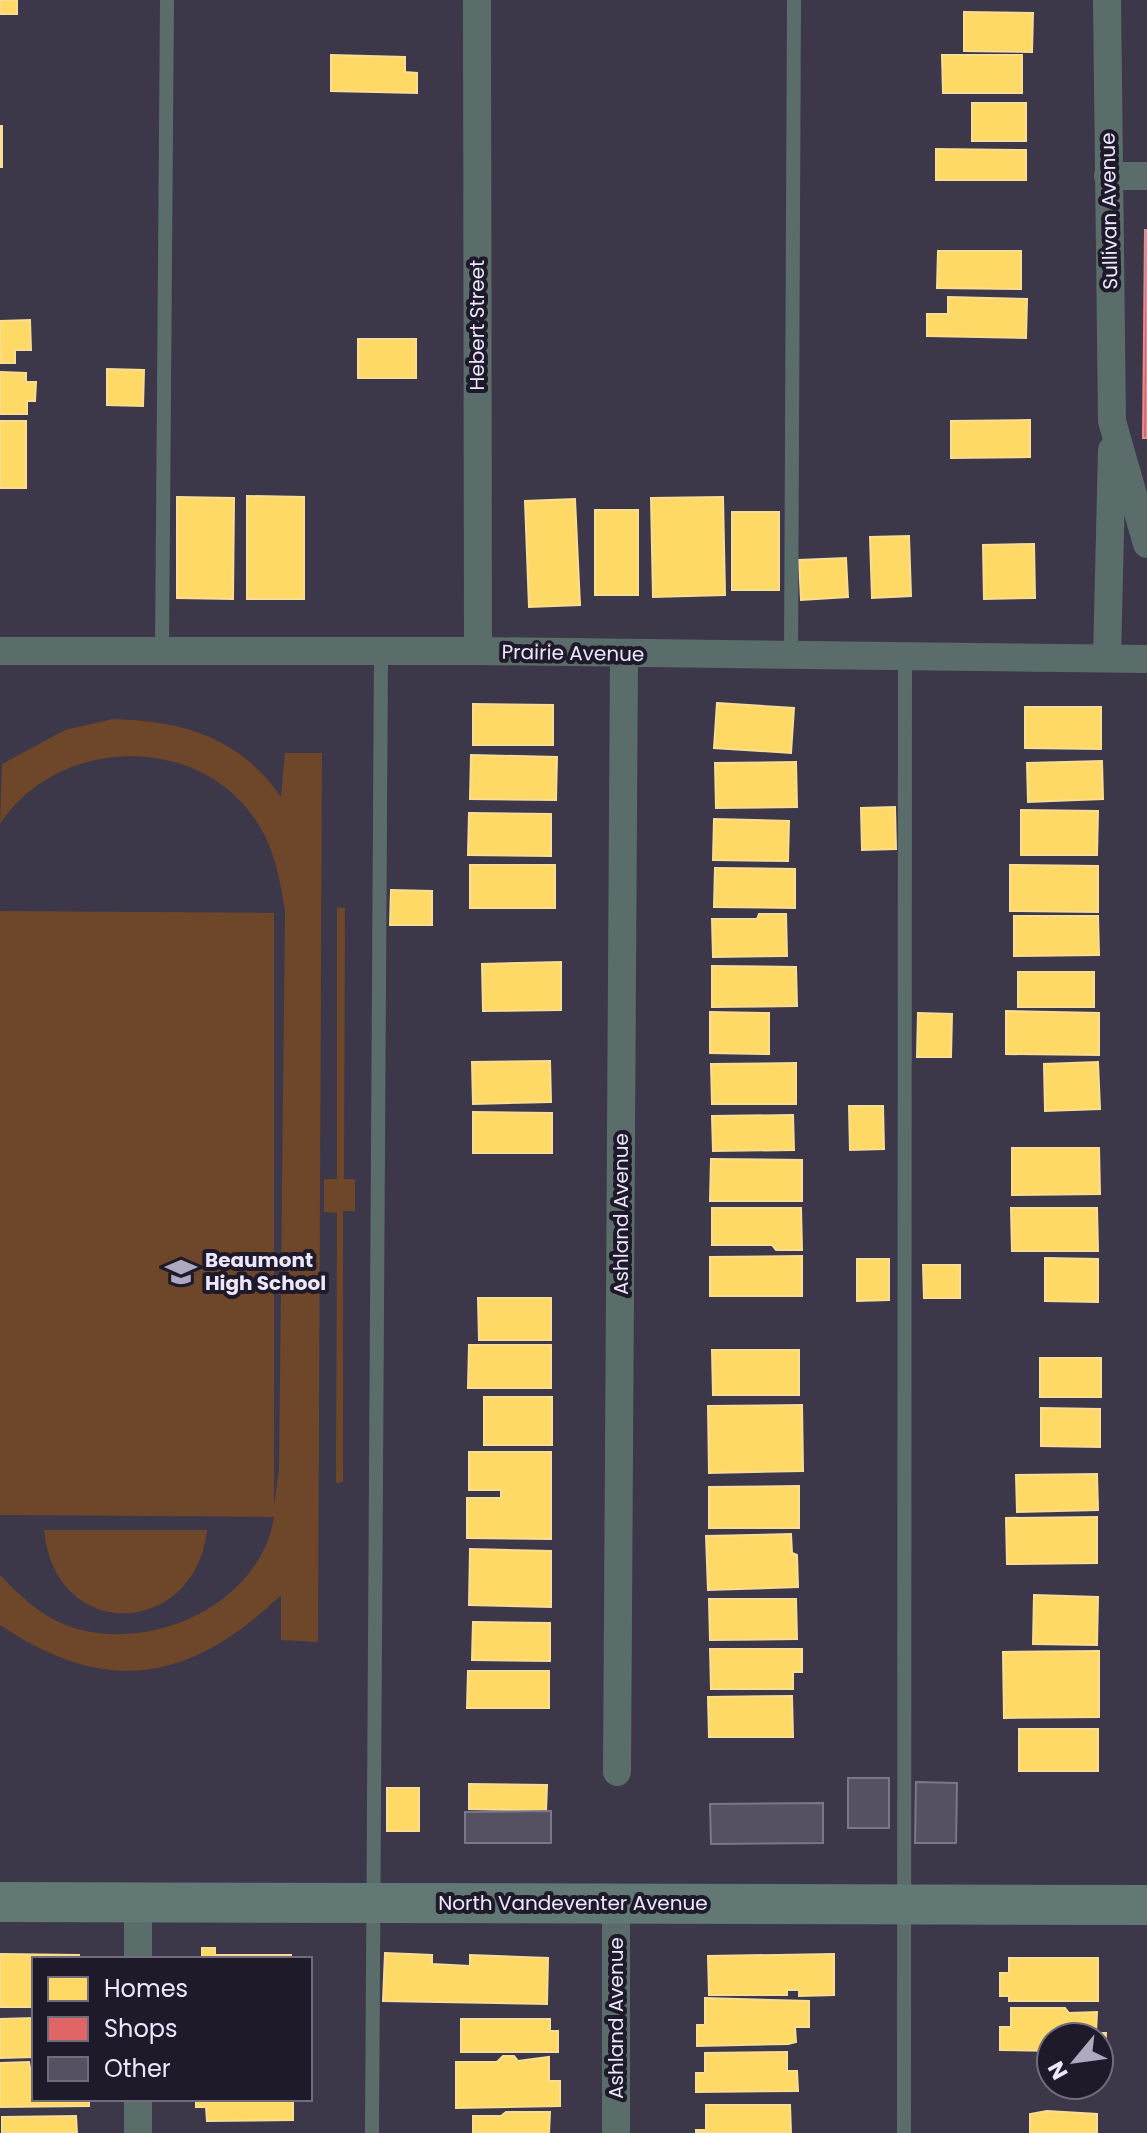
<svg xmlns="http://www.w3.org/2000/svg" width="1147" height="2133" viewBox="0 0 1147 2133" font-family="Poppins,sans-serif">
<rect width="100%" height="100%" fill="#3c3749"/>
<path fill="#6e462a" d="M113,719c71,2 126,18 168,78l4,-44h37l-4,889 -37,-2v-45c-91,87 -174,102 -281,30v-50c18,19 38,38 63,49 81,33 197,-17 211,-107l-274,-2v-604l274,2v593l5,-37 6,-558c-5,-33 -11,-64 -30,-92 -60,-88 -199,-81 -255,5l2,-60 63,-34z
M337,907l8,1 -1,271h11v32h-12v271l-7,1 1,-270 -13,-1v-33h13z
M44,1530h163c-11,107 -152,115 -163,0z"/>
<path fill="#ffd966" stroke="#f9dd93" stroke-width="2" d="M0,0h17v14h-17z
M964,12l69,1 -1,39 -68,-1z
M331,55l74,2v15l12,1v20l-86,-2z
M942,55h80v38h-79z
M972,103h54v38h-54z
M0,126h2v41h-2z
M936,149l90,1v30h-90z
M938,251h83v38l-84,-1z
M948,297l79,2 -1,39 -99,-2v-22h21z
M30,320l1,30h-16v13h-15v-42z
M358,339h58v39h-58z
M107,369l37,1 -1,36 -36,-1z
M0,372l26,1v9h10l-1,19h-8v13h-27z
M1030,420v37l-79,1v-37z
M0,421h26v67h-26z
M247,496l57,1v102h-57z
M177,497l57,1 -1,101 -56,-1z
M723,497l2,98 -72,2 -2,-99z
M575,499l5,106 -51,2 -4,-106z
M595,510h43v85h-43z
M732,512h47v78h-47z
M909,536l2,60 -39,2 -2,-61z
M1034,544l1,54 -51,1 -1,-54z
M846,558l2,39 -47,3 -2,-40z
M717,703l77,5 -3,45 -77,-5z
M473,704l80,1v40h-80z
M1025,707h76v42l-76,-1z
M471,755l86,2 -1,43 -86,-1z
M1102,761l1,38 -75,3 -1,-39z
M796,762l1,45 -81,1 -1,-45z
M895,807l1,42 -34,1 -1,-42z
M1021,810l77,1 -1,44h-76z
M469,813l82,1v42l-83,-1z
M714,819l75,2 -1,40 -75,-1z
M470,865h85v43h-85z
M1010,865l88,1v46l-88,-1z
M715,868l80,1v39l-81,-1z
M391,890l41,1v34h-42z
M759,914h27l1,42 -74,1 -1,-38h45z
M1014,916h84l1,39 -85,1z
M561,962v48l-78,1 -1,-47z
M712,966l84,1 1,39 -85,1z
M1018,972h76v35h-76z
M1006,1011l93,2v42l-93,-1z
M710,1012l59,1v41l-59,-1z
M918,1013l34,1 -1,43h-34z
M550,1061l1,41 -78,2 -1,-42z
M1098,1062l2,47 -55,2 -1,-47z
M796,1063v41h-84l-1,-40z
M849,1106h34l1,43 -34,1z
M473,1112l79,1v40h-79z
M793,1115l1,35 -81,1 -1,-35z
M1012,1148h87l1,46 -88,1z
M711,1159l91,1v41h-92z
M712,1208h89l1,42h-26l-4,-5h-60z
M1011,1208h86l1,43h-86z
M802,1256v40h-92v-39z
M1045,1258l53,1v43l-53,-1z
M857,1259h32v41l-32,1z
M923,1265h37v33h-36z
M478,1298h73v42h-72z
M469,1345h82v43h-83z
M712,1350h87v45h-86z
M1040,1358h61v39h-61z
M484,1397h68v48h-68z
M802,1405l1,66 -94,2 -1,-67z
M1041,1408l59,1v38l-59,-1z
M469,1452h82v87l-84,-1v-40h34v-8h-32z
M1097,1474l1,36 -81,2 -1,-37z
M799,1486v42h-90v-41z
M1097,1517v46l-90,1 -1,-46z
M791,1534l1,19 5,2 1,32 -90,3 -2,-54z
M470,1549l81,2v56l-82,-2z
M1034,1595l64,2 -1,48 -64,-1z
M709,1599h87l1,40 -87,1z
M473,1622l77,1v38l-78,-1z
M710,1649h92v23h-9v17h-82z
M1099,1651v66l-95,1 -1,-66z
M468,1671h81v37h-82z
M792,1696l1,41h-84l-1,-40z
M1019,1729h79v42h-79z
M469,1784l78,1 -1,26 -77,-2z
M387,1788h32v43h-32z
M202,1948h13v7h76v4h-89z
M385,1953l47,2v9l38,2v-11l78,3 -1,46 -164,-3z
M0,1954l79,1v4h-45v48h-34z
M834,1954v41l-35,1v-6h-12v5h-78l-1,-39z
M1009,1958h89v43h-89v-5h-9v-23h9z
M705,1998l104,3v26h-14l1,15 -8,2 -91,2v-21h8z
M1011,2008h54l4,5 28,-1 -1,21h10l-1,18 -6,-1v-13h-48v14l-51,-1v-23h11z
M34,2018v39l-34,1v-39z
M461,2019h89v12h8v21h-97z
M787,2052v19h10l1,20 -102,1v-19h9v-20z
M503,2056h11l4,5 31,-4v24h11v25l-104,2v-46h41z
M29,2062l1,6h4v31h55v7l-89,1v-44z
M196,2099h97v21l-86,1 -1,-14h-10z
M706,2105h84l1,28h-95v-3h10z
M1047,2111l50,3v19h-67v-19z
M506,2112h44l-1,21h-76v-17h28z
M76,2116l1,17h-75v-16z"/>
<path fill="#e06666" stroke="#e48d93" stroke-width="2" d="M1145,230h2v208h-4z"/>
<path fill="#555062" stroke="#7c7788" stroke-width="2" d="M848,1778h41v50h-41z
M916,1782l41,1 -1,60h-41z
M823,1803v40l-112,1 -1,-40z
M551,1811v32h-86v-31z"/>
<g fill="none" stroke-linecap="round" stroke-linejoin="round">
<path stroke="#5b6d6b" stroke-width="14" d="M162,652l5,-652
M791,656l3,-656
M372,2133l9,-1480
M904,2133l1,-1477"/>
<path stroke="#5b6d6b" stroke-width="28" d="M477,0l1,651
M1107,0l5,421 35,123
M1108,176h39
M0,651h478l669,8
M1107,658l5,-208
M617,1772l7,-1117
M616,1904v229
M138,1959v-57
M138,2099v34"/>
<path stroke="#617875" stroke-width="40" d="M0,1902l1147,3"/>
</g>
<defs>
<symbol id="school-bare" viewBox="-9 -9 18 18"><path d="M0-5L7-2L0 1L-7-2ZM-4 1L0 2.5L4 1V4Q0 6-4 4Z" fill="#aea9be" stroke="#1e1a2a" stroke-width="2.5" paint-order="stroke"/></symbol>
</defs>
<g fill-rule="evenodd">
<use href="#school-bare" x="159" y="1250" width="44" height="44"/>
</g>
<g text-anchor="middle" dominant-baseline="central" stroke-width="8" stroke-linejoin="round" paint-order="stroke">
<g font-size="20" fill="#ece7fd" stroke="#1e1a2a">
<text transform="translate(1109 211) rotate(-91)">Sullivan Avenue</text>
<text transform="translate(477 325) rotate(-90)">Hebert Street</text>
<text transform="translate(573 653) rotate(1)">Prairie Avenue</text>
<text transform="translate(621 1214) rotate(-90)">Ashland Avenue</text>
<text x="573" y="1903">North Vandeventer Avenue</text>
<text transform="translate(616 2018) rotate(-90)">Ashland Avenue</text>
</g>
<g font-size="20" font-weight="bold" fill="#ece7fd" stroke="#1e1a2a" text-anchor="start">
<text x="205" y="1260">Beaumont<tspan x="205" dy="23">High School</tspan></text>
</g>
</g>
<rect x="32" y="1957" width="280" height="144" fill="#1e1a2a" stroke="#706c7e" stroke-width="2"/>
<rect x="48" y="1977" width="40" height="24" fill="#ffd966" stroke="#706c7e" stroke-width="2"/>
<text x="104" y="1997" font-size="24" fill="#ece7fd">Homes</text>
<rect x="48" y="2017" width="40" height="24" fill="#e06666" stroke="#706c7e" stroke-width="2"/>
<text x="104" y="2037" font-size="24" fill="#ece7fd">Shops</text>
<rect x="48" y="2057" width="40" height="24" fill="#555062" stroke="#706c7e" stroke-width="2"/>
<text x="104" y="2077" font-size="24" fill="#ece7fd">Other</text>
<g transform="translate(1075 2061) rotate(241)"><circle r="38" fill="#1e1a2a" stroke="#706c7e" stroke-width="2"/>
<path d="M0-6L14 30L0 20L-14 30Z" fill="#aea9be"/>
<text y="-12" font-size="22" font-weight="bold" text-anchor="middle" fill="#ece7fd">N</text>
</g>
</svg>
